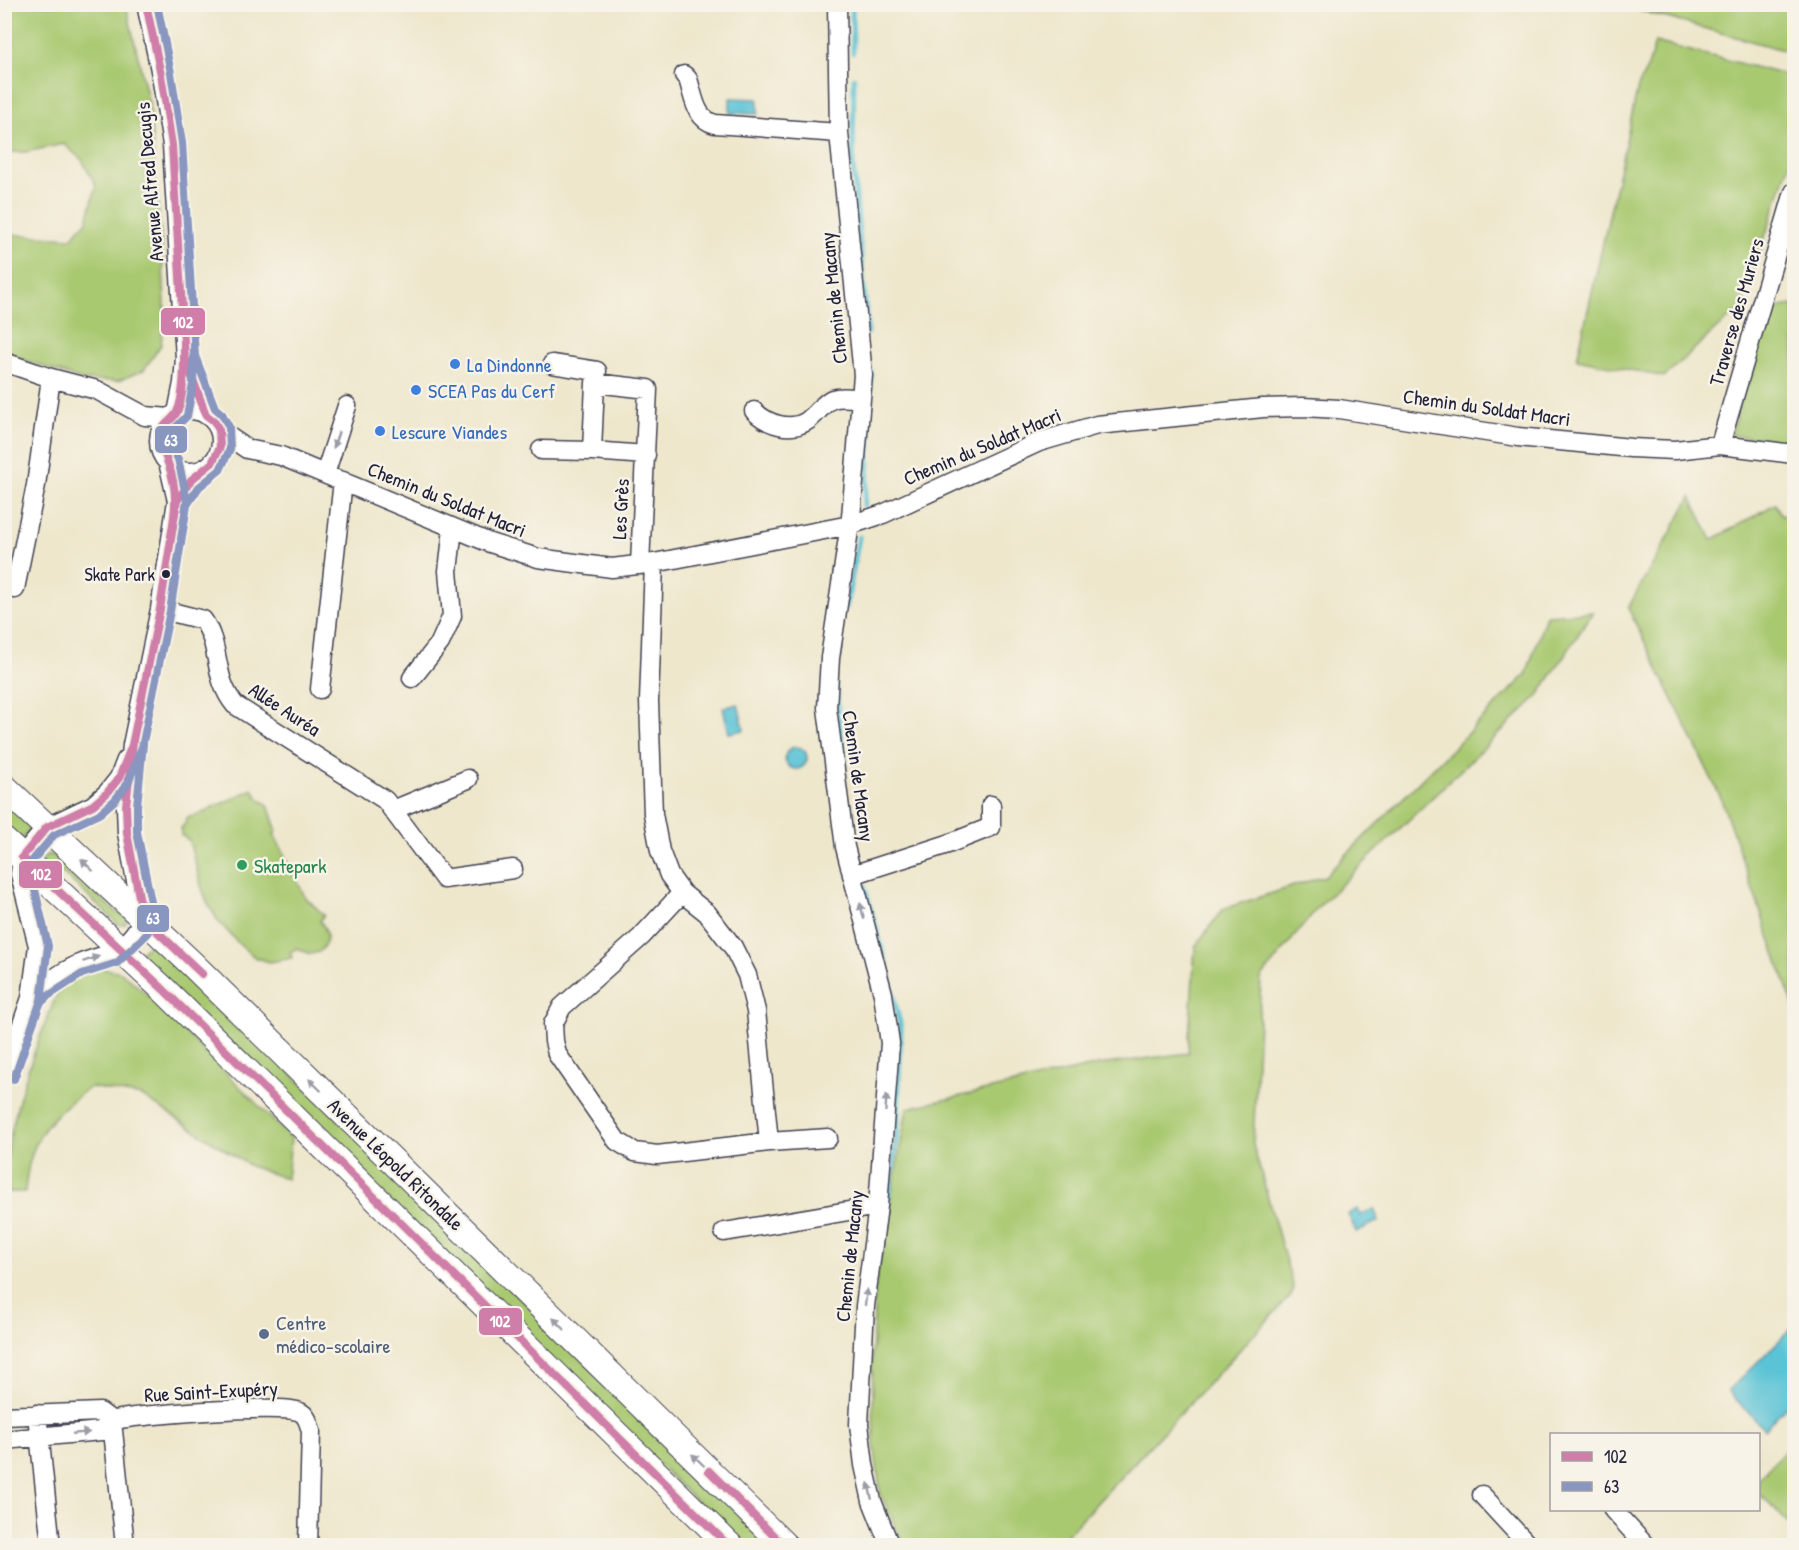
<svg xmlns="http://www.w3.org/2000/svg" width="1799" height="1550" viewBox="0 0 1799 1550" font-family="'Patrick Hand',sans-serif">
<rect width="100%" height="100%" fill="#f7f3e8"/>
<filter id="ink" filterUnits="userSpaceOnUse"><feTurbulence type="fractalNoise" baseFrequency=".0167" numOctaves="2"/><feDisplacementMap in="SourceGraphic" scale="12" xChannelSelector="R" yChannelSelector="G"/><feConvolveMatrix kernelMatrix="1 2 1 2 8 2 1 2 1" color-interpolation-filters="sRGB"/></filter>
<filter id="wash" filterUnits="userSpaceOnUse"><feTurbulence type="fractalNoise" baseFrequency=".008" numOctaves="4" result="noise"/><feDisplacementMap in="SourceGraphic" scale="24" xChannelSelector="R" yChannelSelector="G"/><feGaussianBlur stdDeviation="1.35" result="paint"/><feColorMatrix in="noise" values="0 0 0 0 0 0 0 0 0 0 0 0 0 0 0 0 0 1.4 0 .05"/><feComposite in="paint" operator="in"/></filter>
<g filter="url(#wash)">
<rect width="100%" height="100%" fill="#eee7cc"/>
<path fill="#a9c971" stroke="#667656" stroke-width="1.5" d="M5,5h121l23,99 13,142 3,61 -4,38 -17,25 -26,11 -36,-1 -77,-27 -1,-119 67,4 16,-17 9,-35 -14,-26 -18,-16 -39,8h-20z
M1620,5h174v48z
M1655,42l139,35v73l-53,159 -25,20 -52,48 -87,-18 61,-272 11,-23z
M1794,305v138l-63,-8 32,-122 10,-5z
M1691,497l21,43 63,-36 7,12 12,-6v497l-74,-211 -92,-188z
M1593,612l-56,85 -219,210 -57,71 -8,167 40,141 -1,8 -230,246 -17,6 -141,-1 -24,-52 -6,-50 -2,-84 3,-70 32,-181 191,-43 90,-12 7,-106 28,-38 102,-33 201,-201 20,-60z
M253,789l5,9 10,7 9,27 -3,2 31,63 19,18 -4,6c9,11 10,21 -1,31l-9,2 -13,-6 -7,4 2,6 -22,4 -14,-4 -15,-12 -23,-25 -10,-17 -6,-15 -13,-49 -8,-5v-7l5,-5v-5l14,-4z
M4,797l30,28 -15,17 -14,-13z
M49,854l8,4 57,52 14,8 -2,6 -7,1 -55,-51 -17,-5 -4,-7 1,-6z
M154,939l618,606h-31l-603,-590z
M95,967l26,5 31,27 139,139 -4,41 -37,-13 -108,-70 -52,-9c-42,32 -61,50 -65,105h-20c-1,-56 21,-121 42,-173 4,-9 7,-21 13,-29 9,-11 22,-16 35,-23z
M1794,1441v88l-36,-37 1,-15z"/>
<path fill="#5ac3d6" stroke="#3e7288" stroke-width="1.5" d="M730,98l28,1v15l-28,-1z
M738,704l6,26 -15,3 -6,-25z
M785 758a11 11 0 1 1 22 0a11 11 0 1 1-22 0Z
M1357,1209l3,6 14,-6 5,12 -23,11 -8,-18z
M1794,1326v73l-30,30 -36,-38z"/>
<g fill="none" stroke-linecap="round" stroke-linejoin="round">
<path stroke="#5ac3d6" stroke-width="5" d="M852,4l1,49
M854,78l-1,87 15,168
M864,505l4,-32 3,-101
M846,608l13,-71
M836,688l8,80
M848,804l10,58
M864,885l17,58 20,85 -4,109 -10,69"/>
</g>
</g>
<g filter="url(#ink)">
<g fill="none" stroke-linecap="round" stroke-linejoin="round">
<defs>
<path id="minor" d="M146,4l15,71 11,70 13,213 -2,25 -6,30
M837,4l2,129 24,242 -12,142 -21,141 -3,50 18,139 38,147 7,49 -12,163 -13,100 -6,118 5,41 8,36 18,45
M684,75l4,4c6,18 7,40 27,45l124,9
M4,362l47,16 46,12 48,26 25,2
M552,364l45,7 -2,12 53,6 -8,176
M188,368l18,47
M595,383l-3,68 54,4
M159 441a31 31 0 1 1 62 0a31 31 0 1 1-62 0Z
M754,411c13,13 36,21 53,10 9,-6 15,-17 25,-22 10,-3 20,-1 29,0
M219,430l28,19 34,7 209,87 48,15 74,10 42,-5 196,-38 33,-11 156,-72 58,-17 166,-17 40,-1 36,2 179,28 113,11 44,2 45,-5 74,9
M1720,445l74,-253
M541,450l51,1
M325,474l22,-68
M654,563l-5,138 4,113 7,37 9,24 13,18 25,20 26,34 14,28 9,36 13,131
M4,584l11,5 21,-104 15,-107
M160,609l43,11c19,28 9,57 32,85l150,95 59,79 69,-10
M412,678l28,-35 12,-27 -4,-45 5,-43
M320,689l23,-208
M393,810l75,-31
M852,875l96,-31 43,-17v-22
M682,893l-41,44 -79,70 -9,17 1,17 3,13 60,87 18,11 22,3 112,-13 59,-4
M31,998c13,-13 29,-25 46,-33 10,-5 21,-7 31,-11 15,-4 30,-23 35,-36l-16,-85 -1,-27 6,-61 28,-136 17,-108 -9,-39
M4,1076l27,-78 7,-52 -18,-72 2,-17 25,-30 46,-22 14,-12 12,-15 7,-18
M724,1232l154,-26
M37,1414l14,132
M4,1416l96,-4 12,9
M112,1421l13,125
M4,1440l97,-9c4,-4 9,-9 14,-11 24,-5 168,-17 185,-8 7,3 9,12 11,19l-3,115
M1482,1495l47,51
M1613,1510l33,36"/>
<path id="highway" d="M4,787l188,177 593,582
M4,841l159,148 567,557"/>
</defs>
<use href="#minor" stroke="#414051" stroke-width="21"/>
<use href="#highway" stroke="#414051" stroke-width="28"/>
<use href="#minor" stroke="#fff" stroke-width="18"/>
<use href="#highway" stroke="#fff" stroke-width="26"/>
<defs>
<path id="bus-1" d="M146,4l15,71 11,70 13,213 21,57 8,6 5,9 1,17 -8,16 -21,17 -14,21 -17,108 -28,136 -13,33 -12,15 -14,12 -46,22 -25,30 141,132 566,557
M171,536c5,-28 7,-45 -3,-73 -3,-9 -8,-15 -8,-25 0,-14 12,-16 17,-26 8,-17 7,-51 7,-69
M133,742l-7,64 1,27 16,85 59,56
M709,1471l75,75"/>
<path id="bus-2" d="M181,539l6,-39 -9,-41 -6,-10 -1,-12 3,-8 13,-13 6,-32 1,-40
M30,1032l10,-28 8,-8 34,-22 35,-11 30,-29 6,-14 -1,-13 -15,-75v-26l6,-62
M14,1079l27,-79 7,-54 -17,-73 1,-12 22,-26 45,-21 16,-14 13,-17 14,-36 28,-136 17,-106 12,-18 21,-17 10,-21 -1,-22 -7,-13 -7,-6 -20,-52 -13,-213 -11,-70 -14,-69"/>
</defs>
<use href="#bus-1" stroke="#f7f3e8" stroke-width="12"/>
<use href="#bus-2" stroke="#f7f3e8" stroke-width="12"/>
<use href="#bus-1" stroke="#cf7ea9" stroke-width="8"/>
<use href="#bus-2" stroke="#8896c0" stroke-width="8"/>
</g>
<defs><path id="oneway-solid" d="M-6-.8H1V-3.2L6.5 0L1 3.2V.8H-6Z" transform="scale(1.5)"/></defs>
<g fill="#9c9ca7">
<use href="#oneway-solid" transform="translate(336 440) rotate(108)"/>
<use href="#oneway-solid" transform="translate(87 865) rotate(-136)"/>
<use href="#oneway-solid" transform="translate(862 911) rotate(-104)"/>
<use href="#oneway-solid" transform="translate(91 959) rotate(-18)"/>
<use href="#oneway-solid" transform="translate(315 1085) rotate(-136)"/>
<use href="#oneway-solid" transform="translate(886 1103) rotate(-86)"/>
<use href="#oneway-solid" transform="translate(866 1297) rotate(-83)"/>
<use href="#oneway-solid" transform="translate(559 1324) rotate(-136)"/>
<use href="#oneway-solid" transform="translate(81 1433) rotate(-5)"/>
<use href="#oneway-solid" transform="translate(698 1460) rotate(-136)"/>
<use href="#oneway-solid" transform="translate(870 1491) rotate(-102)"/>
</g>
</g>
<g fill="#3f7fe0" stroke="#f7f3e8" stroke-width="2">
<circle cx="455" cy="364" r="6"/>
<circle cx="416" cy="390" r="6"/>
<circle cx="380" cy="431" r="6"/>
</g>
<circle fill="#22223b" stroke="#f7f3e8" stroke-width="2" cx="166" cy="574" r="5"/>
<circle fill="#2e9e5b" stroke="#f7f3e8" stroke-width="2" cx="242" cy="865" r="6"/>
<circle fill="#5c6f8a" stroke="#f7f3e8" stroke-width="2" cx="264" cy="1334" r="6"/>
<g text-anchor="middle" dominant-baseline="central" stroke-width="5" stroke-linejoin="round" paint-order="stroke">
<g font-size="18" fill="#22223b" stroke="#f7f3e8" text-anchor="end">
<text x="155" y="574">Skate Park</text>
</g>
<g font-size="20" fill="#22223b" stroke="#f7f3e8">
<text transform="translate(149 182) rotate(-95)">Avenue Alfred Decugis</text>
<text transform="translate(833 298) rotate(-96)">Chemin de Macany</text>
<text transform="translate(1736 312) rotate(-74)">Traverse des Muriers</text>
<text transform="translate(1487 407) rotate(8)">Chemin du Soldat Macri</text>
<text transform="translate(982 446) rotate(-23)">Chemin du Soldat Macri</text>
<text transform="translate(447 499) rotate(22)">Chemin du Soldat Macri</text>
<text transform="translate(620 509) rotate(-87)">Les Grès</text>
<text transform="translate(285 709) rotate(33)">Allée Auréa</text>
<text transform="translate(859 776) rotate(82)">Chemin de Macany</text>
<text transform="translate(396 1164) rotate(44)">Avenue Léopold Ritondale</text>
<text transform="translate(849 1256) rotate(-84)">Chemin de Macany</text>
<text transform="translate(211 1391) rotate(-3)">Rue Saint-Exupéry</text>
</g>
<g font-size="20" fill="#366cbe" stroke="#f7f3e8" text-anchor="start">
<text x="467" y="364">La Dindonne</text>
<text x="428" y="390">SCEA Pas du Cerf</text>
<text x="392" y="431">Lescure Viandes</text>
</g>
<g font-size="20" fill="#27864d" stroke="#f7f3e8" text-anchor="start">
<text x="254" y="865">Skatepark</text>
</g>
<g font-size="20" fill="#4e5e75" stroke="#f7f3e8" text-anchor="start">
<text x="276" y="1322">Centre<tspan x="276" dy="23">médico-scolaire</tspan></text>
</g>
</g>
<g stroke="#f7f3e8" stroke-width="2">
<rect x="160" y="307" width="46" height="29" rx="6" fill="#cf7ea9"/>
<rect x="154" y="425" width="34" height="29" rx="6" fill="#8896c0"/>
<rect x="18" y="860" width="45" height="29" rx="6" fill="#cf7ea9"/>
<rect x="136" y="904" width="34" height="29" rx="6" fill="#8896c0"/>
<rect x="478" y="1307" width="45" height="29" rx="6" fill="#cf7ea9"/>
</g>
<g font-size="16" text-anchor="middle" font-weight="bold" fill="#fff">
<text x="183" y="328">102</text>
<text x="171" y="446">63</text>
<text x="41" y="880">102</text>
<text x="153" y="924">63</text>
<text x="500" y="1327">102</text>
</g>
<rect width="1799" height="1550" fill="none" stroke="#f7f3e8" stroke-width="24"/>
<rect x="1550" y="1433" width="210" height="78" fill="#f7f3e8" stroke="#a29fa3" stroke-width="1.5"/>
<rect x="1562" y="1452" width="30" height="9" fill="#cf7ea9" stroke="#a29fa3" stroke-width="1.5"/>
<text x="1604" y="1463" font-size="18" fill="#22223b">102</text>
<rect x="1562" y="1482" width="30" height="9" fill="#8896c0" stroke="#a29fa3" stroke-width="1.5"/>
<text x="1604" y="1493" font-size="18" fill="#22223b">63</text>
</svg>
